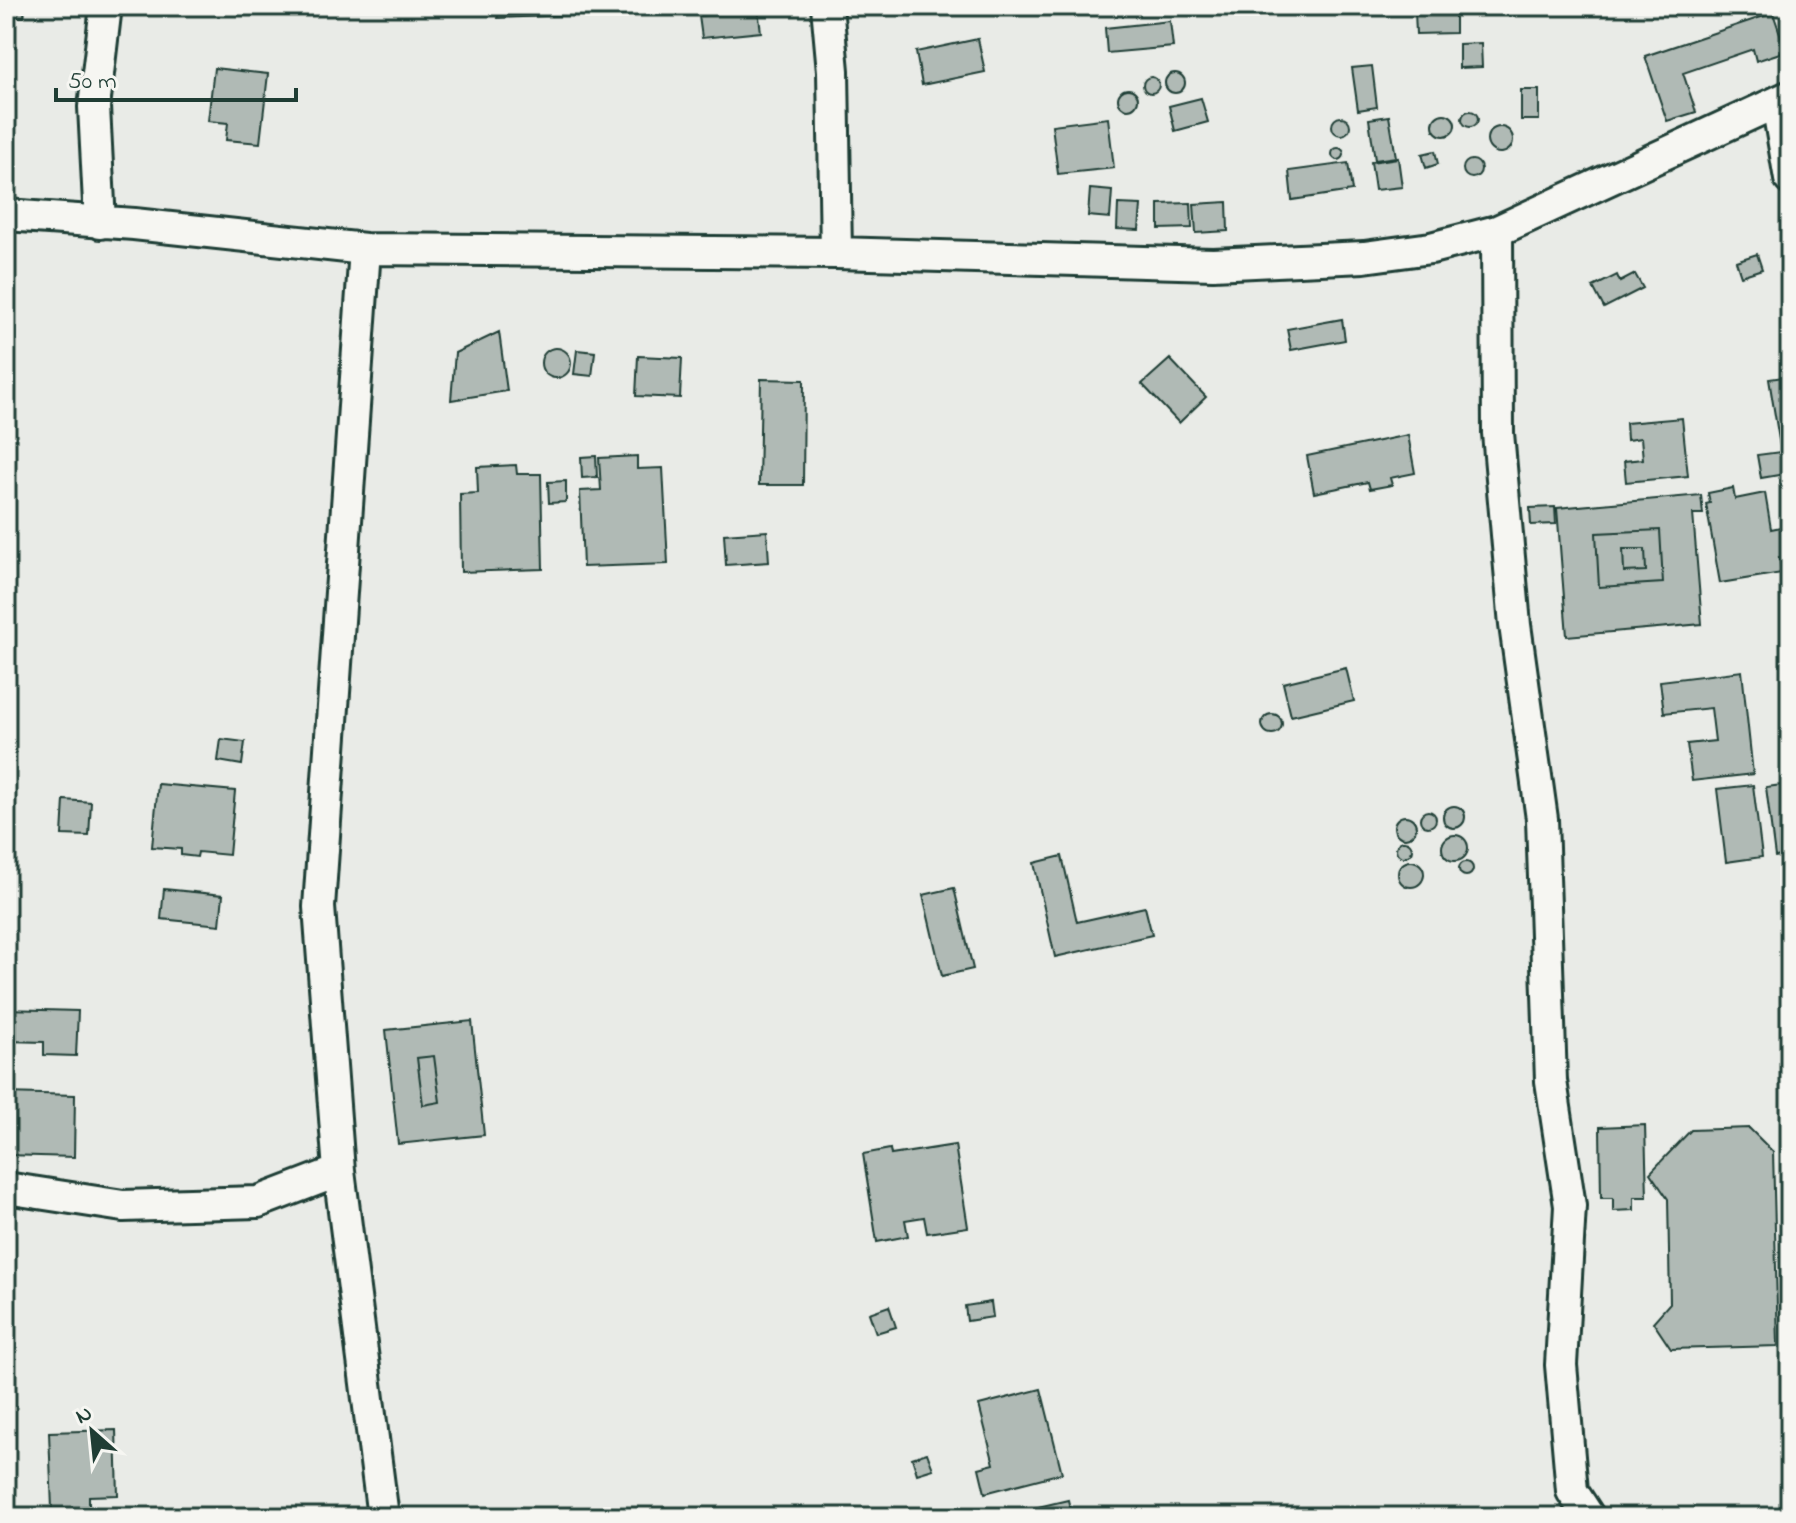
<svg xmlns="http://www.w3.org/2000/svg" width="1796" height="1523" viewBox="0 0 1796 1523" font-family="'Indie Flower',sans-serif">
<rect width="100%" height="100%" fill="#e9ebe7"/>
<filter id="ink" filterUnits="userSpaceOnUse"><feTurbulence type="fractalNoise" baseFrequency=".0125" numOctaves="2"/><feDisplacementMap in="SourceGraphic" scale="16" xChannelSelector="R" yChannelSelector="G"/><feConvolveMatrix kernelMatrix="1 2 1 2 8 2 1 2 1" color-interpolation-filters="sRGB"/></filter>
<g filter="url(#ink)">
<path fill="#b0bab5" stroke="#1f3d34" stroke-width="2" fill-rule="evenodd" d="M6,6h19l-1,11h-18z
M497,6h69v9l-68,3z
M575,6h59l-58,7z
M758,9l3,23 -59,6 -3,-22z
M1455,10v23l-39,1 -1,-23z
M1773,13l13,38 -30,10 -3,-12 -70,24 13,39 -29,9 -22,-65z
M1170,21l3,26 -66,6 -2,-25z
M978,39l7,33 -63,13 -6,-33z
M1481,43l1,24 -23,1v-24z
M1372,66l5,41 -19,3 -6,-42z
M214,68l54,6 -8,69 -34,-3 2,-17 -20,-2z
M1165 83a10 10 0 1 1 20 0a10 10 0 1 1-20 0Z
M1143 85a8 8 0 1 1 16 0a8 8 0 1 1-16 0Z
M1118 99a10 10 0 1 1 20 0a10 10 0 1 1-20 0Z
M1521,90h18v30h-18z
M1201,98l7,24 -33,9 -6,-25z
M1462 119a8 8 0 1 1 16 0a8 8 0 1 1-16 0Z
M1433 125a11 11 0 1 1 22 0a11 11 0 1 1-22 0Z
M1389,116l7,41 -21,3 -6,-41z
M1332 126a9 9 0 1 1 18 0a9 9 0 1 1-18 0Z
M1108,118l6,50 -56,6 -6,-49z
M1487 140a13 13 0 1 1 26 0a13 13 0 1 1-26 0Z
M1332 154a6 6 0 1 1 12 0a6 6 0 1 1-12 0Z
M1435,151l3,13 -12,4 -4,-14z
M1398,158l4,29 -27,3 -4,-28z
M1463 169a9 9 0 1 1 18 0a9 9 0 1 1-18 0Z
M1348,163l4,28 -60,9 -3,-29z
M1090,189l22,2 -2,27 -22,-2z
M1227,202l1,29 -32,2 -2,-29z
M1191,203l1,25 -33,1v-25z
M1118,204l23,1 -2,25 -22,-1z
M1757,254l5,15 -21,7 -5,-15z
M1635,274l8,14 -39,20 -11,-21 24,-12 3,7z
M1342,319l3,21 -54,10 -4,-21z
M499,332l8,59 -56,9 4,-47z
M541 363a15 15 0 1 1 30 0a15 15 0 1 1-30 0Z
M577,350l18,2 -3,24 -18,-2z
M638,356l44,2 -2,40 -44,-2z
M1170,359l36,38 -27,26 -37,-39z
M1790,376v97l-29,5 -4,-23 24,-3 -12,-73z
M761,379l43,1 -1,105h-44z
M1682,418l6,58 -62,6 -2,-21 19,-2 -2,-21 -14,2 -1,-17z
M1408,435l7,38 -25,5 2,7 -22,4 -2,-7 -54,11 -7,-37z
M596,456l1,21 -15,1 -1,-21z
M637,456v13l26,-1 5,96 -85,3 -3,-76 21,-1 -2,-32z
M516,465l1,9h24l2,95 -82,3 -1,-78 18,-1 -1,-26z
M566,481v21l-17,1 -1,-21z
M1733,488l2,11 30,-6 6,36 10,-2 5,29 -7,1 3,16 -62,10 -14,-79 4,-1 -2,-10z
M1701,495l2,19h-10l9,110 -135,12 -10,-128zM1660,530l3,53 -64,4 -3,-54z
M1555,507l1,17 -25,1 -1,-17z
M1660,530l3,53 -64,4 -3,-54zM1623,549h22l1,22 -22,1z
M767,531l2,31 -43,3 -2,-31z
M1623,549h22l1,22 -22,1z
M1346,668l8,33 -63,15 -8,-33z
M1742,671l11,103 -61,7 -5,-37 28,-3 -4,-33 -47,5 -4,-32z
M1262 724a10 10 0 1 1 20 0a10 10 0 1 1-20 0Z
M221,739l24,3 -3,23 -24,-4z
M158,784l77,7 -6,64 -31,-3 -1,5 -16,-2v-6l-29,-2z
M1790,784v71l-15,2 -9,-70z
M1753,785l9,72 -36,5 -9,-73z
M64,800l27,2 -2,34 -27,-1z
M1443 817a11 11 0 1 1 22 0a11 11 0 1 1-22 0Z
M1420 819a8 8 0 1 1 16 0a8 8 0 1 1-16 0Z
M1394 827a11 11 0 1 1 22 0a11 11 0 1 1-22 0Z
M1442 848a13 13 0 1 1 26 0a13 13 0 1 1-26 0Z
M1396 849a8 8 0 1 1 16 0a8 8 0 1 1-16 0Z
M1062,856l15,66 68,-15 7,28 -97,22 -21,-94z
M1398 874a13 13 0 1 1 26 0a13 13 0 1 1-26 0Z
M1459 869a7 7 0 1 1 14 0a7 7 0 1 1-14 0Z
M954,888l19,81 -31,7 -19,-81z
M164,889l59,6 -3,30 -59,-6z
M6,1009l72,2 -2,45 -32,-1v-13l-38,-1z
M472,1021l12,114 -86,9 -12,-114zM434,1056l6,46 -17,3 -6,-47z
M6,1054h8v9h-8z
M434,1056l6,46 -17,3 -6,-47z
M6,1093l69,2 -1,62 -68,-2z
M1645,1125l2,72h-13v13l-21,1v-13h-12l-1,-71z
M1749,1128l24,24 5,194 -107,3 -18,-27 17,-19 -2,-104 -18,-26 41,-43z
M955,1145l13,82 -41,6 -3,-16 -19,3 3,16 -31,6 -14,-88 27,-5 1,6z
M991,1302l2,15 -26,4 -2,-15z
M889,1306l7,21 -20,6 -7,-20z
M1041,1389l21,84 -77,20 -6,-25 15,-4 -15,-59z
M116,1430l2,65 -29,1v12l-37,1 -3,-77z
M927,1453l6,16 -16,5 -5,-16z
M1068,1500l4,17h-102l24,-5 1,5z"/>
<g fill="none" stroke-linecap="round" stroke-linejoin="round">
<defs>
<path id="minor" d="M827,6l6,65 3,182
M1777,103l13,76
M6,215l128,9 231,25 471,4 377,11 151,-7 67,-9 66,-17 293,-135
M100,223l-6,-116 12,-101
M1497,231l1,202 17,192 27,194 9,262 19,125 -9,159 11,126 17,26
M365,249l-46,658 20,264 44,346
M6,1188l117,18 135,-4 81,-31"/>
</defs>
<use href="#minor" stroke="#1f3d34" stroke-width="36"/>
<use href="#minor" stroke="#f6f6f2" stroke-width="30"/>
</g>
</g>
<rect width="1796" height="1523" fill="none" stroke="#f6f6f2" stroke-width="32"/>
<rect x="16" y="16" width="1764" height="1491" fill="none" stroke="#1f3d34" stroke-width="3" filter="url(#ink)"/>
<g transform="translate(92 1431) rotate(333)" stroke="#f6f6f2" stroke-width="6" paint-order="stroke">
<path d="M0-6L14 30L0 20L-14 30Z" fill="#1f3d34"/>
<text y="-12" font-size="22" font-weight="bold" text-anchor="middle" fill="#1f3d34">N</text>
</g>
<path d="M56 88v12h240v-12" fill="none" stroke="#1f3d34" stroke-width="4"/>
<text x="68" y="88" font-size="24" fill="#1f3d34" stroke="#f6f6f2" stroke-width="6" paint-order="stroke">50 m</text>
</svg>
